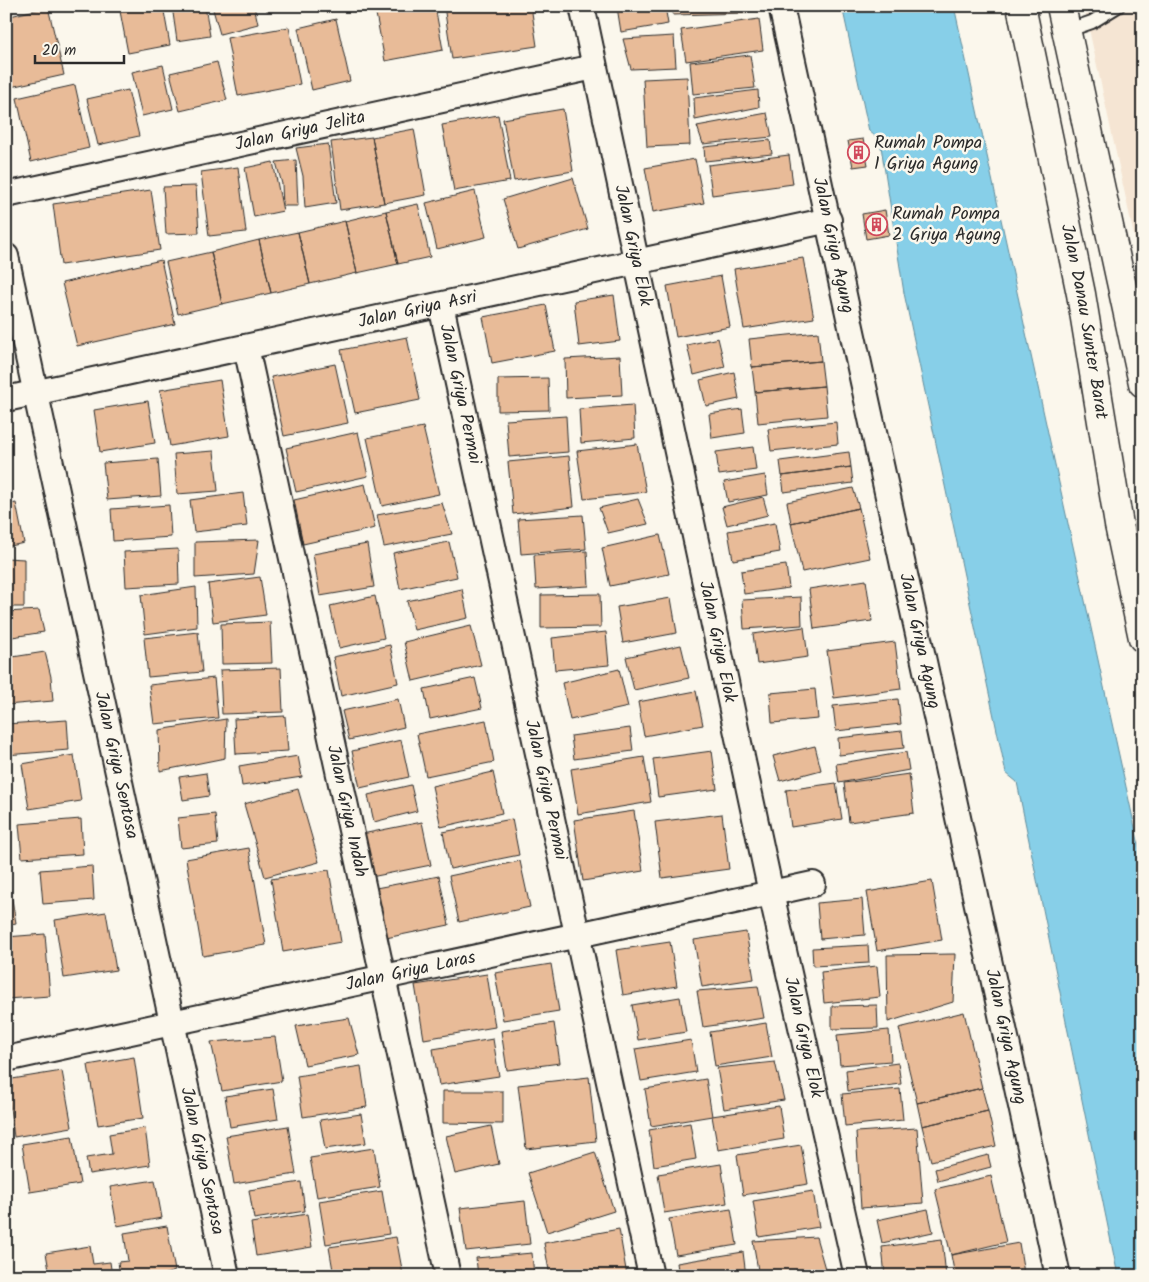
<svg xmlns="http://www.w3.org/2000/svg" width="1149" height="1282" viewBox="0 0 1149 1282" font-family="Kalam,sans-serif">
<rect width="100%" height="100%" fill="#fbf7ec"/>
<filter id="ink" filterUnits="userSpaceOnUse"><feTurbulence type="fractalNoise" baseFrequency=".02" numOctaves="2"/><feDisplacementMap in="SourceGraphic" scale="10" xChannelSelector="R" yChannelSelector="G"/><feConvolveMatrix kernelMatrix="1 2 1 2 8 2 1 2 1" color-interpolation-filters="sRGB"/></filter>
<g filter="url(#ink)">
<path fill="#f5e5d3" d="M1084,6h59v271z"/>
<path fill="#87cfe8" stroke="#628d9c" d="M842,6h112l189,858v412h-25l-101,-494 -11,-9 -102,-480 -24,-153 -11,-9z"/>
<path fill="#e8bb98" stroke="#2b2b2b" d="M119,6h44l7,39 -42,8z
M172,6h33l5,30 -33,5z
M212,6h42l4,18 -38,10z
M266,6h28l-27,5z
M418,6h17l8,44 -58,11 -9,-47z
M444,6h87l6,40 -85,13z
M665,6l3,18 -47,8 -4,-25z
M673,6h73l1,7 -74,2z
M48,7l16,68 -58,13v-71z
M336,19l14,62 -38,9 -14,-62z
M759,19l4,31 -77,11 -5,-31z
M289,27l11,57 -62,12 -11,-58z
M674,36l2,31 -45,2 -8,-30z
M750,55l5,33 -62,6 -3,-32z
M217,62l10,38 -47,11 -10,-38z
M163,65l10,44 -31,7 -10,-44z
M687,77l3,68 -43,2 -4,-68z
M75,85l14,63 -58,14 -14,-64z
M128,90l11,46 -41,9 -11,-46z
M758,90l1,17 -64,13 -1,-22z
M563,109l10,62 -59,10 -11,-62z
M767,113l5,24 -69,7 -6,-18z
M498,115l12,66 -56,10 -12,-66z
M414,129l12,66 -42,8 -12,-66z
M372,137l12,66 -44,7 -9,-68z
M863,139l5,26 -15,2 -5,-26z
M770,140l2,14 -67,7 -1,-14z
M328,144l8,59 -31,5 -2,-32 -7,-28z
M789,155l4,29 -81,11 -4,-30z
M695,159l9,44 -51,9 -8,-44z
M296,160l2,46h-15l-1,-22 -6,-22z
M273,162l10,49 -29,6 -9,-49z
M238,167l8,65 -37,4 -8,-64z
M573,178l15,51 -70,20 -15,-50z
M196,186l3,47 -33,1 -3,-47z
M151,190l9,60 -99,15 -8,-61z
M475,191l11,46 -49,12 -11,-46z
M418,204l12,53 -32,7 -12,-53z
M885,210l4,25 -23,4 -4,-25z
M386,211l12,53 -41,9 -12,-52z
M345,221l12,52 -47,11 -12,-52z
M298,232l12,52 -39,9 -12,-53z
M259,240l12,53 -49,11 -11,-52z
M211,252l11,52 -44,10 -12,-52z
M803,258l11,60 -70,11 -10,-60z
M161,260l14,64 -98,22 -15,-63z
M721,276l9,51 -54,10 -9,-51z
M614,295l6,46 -41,5 -5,-45z
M546,305l9,46 -63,12 -9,-46z
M818,332l3,29 -69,6 -3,-28z
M407,337l13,63 -65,13 -14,-63z
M718,338l7,29 -31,8 -7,-30z
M620,356l2,39 -56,3 -1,-39z
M821,361l3,25 -69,6 -3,-25z
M335,364l13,59 -64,13 -13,-59z
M734,372l5,27 -33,7 -6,-26z
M548,378l1,32 -51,1v-32z
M220,380l9,56 -59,10 -10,-56z
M824,386l3,30 -69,7 -3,-31z
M148,401l7,42 -55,9 -6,-42z
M633,405l2,33 -54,5 -2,-34z
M742,409l3,24 -33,5 -3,-24z
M566,416l2,36 -59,5 -3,-37z
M836,422l2,22 -67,7 -3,-22z
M423,427l16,67 -57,12 -15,-68z
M358,432l10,44 -72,16 -10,-44z
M637,444l9,48 -62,7 -7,-48z
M753,447l3,23 -37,5 -3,-23z
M214,451l4,40 -41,3 -3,-40z
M849,452l2,15 -69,9 -2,-15z
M569,456l5,51 -61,7 -5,-52z
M158,459l3,37 -54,4 -4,-37z
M851,467l2,16 -69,9 -2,-16z
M765,475l3,20 -40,7 -4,-20z
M365,484l10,44 -72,16 -9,-44z
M853,488l6,20 -68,15 -4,-21z
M243,493l4,33 -53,6 -4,-32z
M763,497l5,18 -41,10 -5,-18z
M638,499l10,25 -40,9 -9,-25z
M16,503l8,40 -18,4v-42z
M442,503l10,31 -68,13 -7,-32z
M169,505l2,32 -58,4 -2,-32z
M859,508l11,50 -68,14 -11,-49z
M583,515l3,34 -65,5 -3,-35z
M775,523l5,29 -47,8 -5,-29z
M660,535l9,39 -59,12 -8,-38z
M259,540l-5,34 -59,4v-36z
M449,542l8,35 -57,12 -7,-36z
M367,544l7,43 -54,9 -7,-42z
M178,549l1,35 -53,3 -2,-35z
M587,551l2,35 -53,3 -2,-34z
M6,558l18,1v48h-18z
M786,565l3,23 -45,6 -3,-23z
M260,577l6,38 -53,7 -5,-38z
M866,580l6,41 -58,8 -5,-40z
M196,587l1,40 -52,7 -4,-39z
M462,589l6,29 -54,12 -7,-29z
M600,594l1,33 -60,1v-33z
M375,596l9,42 -45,10 -9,-42z
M801,597l1,28 -58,4 -2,-29z
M671,598l6,35 -54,10 -6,-36z
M39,610l5,22 -38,6v-26z
M270,622l2,41 -50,1 -1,-40z
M471,626l10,39 -68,16 -9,-39z
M804,627l4,30 -51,7 -4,-30z
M198,632l4,40 -54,5 -4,-39z
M606,632l3,33 -54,5 -3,-32z
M895,642l6,47 -67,9 -7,-47z
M390,645l8,38 -57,13 -8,-39z
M681,645l8,33 -55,12 -8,-33z
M45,652l6,25 2,24 -47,4v-25h4l-4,-22z
M281,668l2,44 -61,2 -2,-44z
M619,669l9,38 -58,13 -8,-37z
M214,678l4,40 -64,6 -5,-39z
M475,678l7,30 -52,11 -6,-30z
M815,689l3,30 -46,4 -2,-30z
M696,691l7,34 -59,11 -6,-34z
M398,699l6,28 -55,13 -7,-29z
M898,699l3,25 -65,7 -3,-25z
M285,716l3,35 -52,3 -2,-35z
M226,719l-1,39 -65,13 -1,-41z
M67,720l2,30 -63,5v-31z
M486,720l8,42 -68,14 -9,-42z
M630,728l3,23 -59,8 -3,-23z
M902,731l2,17 -65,7 -1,-17z
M401,740l8,37 -49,11 -8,-37z
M815,746l6,24 -41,11 -7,-25z
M712,751l5,38 -59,8 -5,-38z
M906,752l3,18 -70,13 -3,-19z
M74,755l7,46 -52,8 -7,-45z
M298,756l4,21 -60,9 -3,-20z
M644,757l7,45 -73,12 -7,-45z
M493,772l9,41 -61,14 -9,-41z
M206,773l3,23 -26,4 -4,-23z
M909,774l5,39 -65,9 -5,-39z
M836,783l6,36 -51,8 -5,-37z
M411,785l6,26 -43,11 -6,-27z
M298,789l21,73 -54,15 -21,-73z
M634,811l9,60 -60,10 -9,-61z
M215,814l3,30 -37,4 -3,-30z
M722,814l7,55 -67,9 -7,-56z
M81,819l2,35 -61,4 -3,-34z
M512,819l7,36 -69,14 -7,-37z
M422,822l9,43 -60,12 -9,-43z
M249,848l17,97 -63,11 -17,-97z
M520,861l10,46 -71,15 -10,-46z
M92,866l2,34 -51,4 -3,-34z
M329,870l12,72 -58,10 -12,-73z
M439,876l10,49 -63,13 -10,-50z
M932,881l10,59 -65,11 -10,-59z
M10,888l6,35 -10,2v-36z
M862,899l3,36 -45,4 -3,-36z
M106,912l10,58 -52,8 -9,-58z
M746,932l8,47 -52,8 -8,-47z
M45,934l5,62 -44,3v-62z
M670,942l7,44 -54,9 -7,-45z
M868,945l1,18 -56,3 -1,-18z
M955,954l-2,48 -65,20 -1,-67z
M551,964l8,47 -56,9 -8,-47z
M877,966l3,31 -56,6 -3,-31z
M487,974l8,53 -71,12 -9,-54z
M758,986l6,32 -61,9 -6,-36z
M680,997l6,35 -48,8 -6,-35z
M877,1005l1,23 -46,1v-23z
M964,1012l18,76 -65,15 -18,-75z
M349,1018l10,37 -54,10 -9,-39z
M554,1023l6,40 -53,7 -6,-39z
M766,1023l6,34 -57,9 -5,-34z
M889,1030l2,31 -51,4 -3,-30z
M275,1037l7,44 -60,10 -11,-49z
M493,1039l6,37 -60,9 -6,-36z
M691,1040l5,32 -55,9 -6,-32z
M134,1057l9,61 -45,7 -10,-60z
M775,1062l9,38 -60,9 -7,-41z
M898,1063l3,21 -53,7 -2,-21z
M361,1066l6,41 -64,10 -6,-41z
M62,1071l10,56 -58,10 -8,-57z
M589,1077l7,64 -70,8 -8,-64z
M706,1079l6,37 -61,10 -6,-37z
M982,1088l6,23 -66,15 -5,-23z
M273,1089l5,30 -48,8 -5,-31z
M900,1089l3,31 -58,6 -3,-32z
M443,1091h60v33l-60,-1z
M779,1106l5,33 -66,11 -6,-34z
M988,1111l8,35 -65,15 -9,-35z
M361,1114l5,29 -41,6 -5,-29z
M690,1123l6,36 -42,7 -5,-36z
M288,1126l8,48 -62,10 -8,-48z
M491,1126l8,38 -44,10 -9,-38z
M145,1128l5,37 -61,9 -3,-16 26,-4 -3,-20z
M917,1128l6,75 -62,5 -5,-76z
M72,1136l8,48 -50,8 -8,-48z
M801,1145l7,39 -65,11 -6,-40z
M374,1148l6,39 -63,10 -7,-39z
M595,1152l19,59 -67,21 -19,-59z
M988,1155l3,12 -53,14 -3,-12z
M721,1164l6,39 -63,10 -6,-39z
M991,1176l15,66 -55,13 -16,-66z
M155,1180l7,38 -45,8 -7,-39z
M301,1182l4,29 -51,8 -5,-29z
M382,1191l7,43 -63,10 -7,-43z
M813,1191l6,36 -60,10 -6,-36z
M525,1201l5,43 -64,7 -6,-43z
M731,1209l6,36 -61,10 -7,-36z
M928,1209l5,23 -51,11 -5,-23z
M307,1214l5,33 -56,9 -5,-33z
M167,1226l8,45 -16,5h-39l-2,-14 10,-1 -4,-28z
M619,1229l8,47h-77l-6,-33z
M396,1237l7,38 -69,1 -5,-29z
M816,1237l11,39h-68l-6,-35z
M942,1239l4,37h-61l-3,-29z
M1019,1243l5,30 -17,3h-52l-4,-21z
M90,1246l3,18 17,-2 2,14h-62l-4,-23z
M743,1252l3,24h-67l-2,-13z
M532,1253l2,23h-56l-2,-18z"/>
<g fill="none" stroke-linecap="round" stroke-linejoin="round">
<defs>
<path id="lane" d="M1066,31l26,-9 26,-16"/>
<g id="street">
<path id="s1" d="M582,6l189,887 86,383"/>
<path id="s2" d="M781,6l277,1270"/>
<path id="s3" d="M6,195l588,-128"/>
<path id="s4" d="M6,256l221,1020"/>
<path id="s5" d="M441,305l210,971"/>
<path id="s6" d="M246,347l202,929"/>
<path id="s7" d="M6,399l823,-179"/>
<path id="s8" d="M6,1059l807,-175"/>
</g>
<g id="secondary">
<path id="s9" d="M1021,6l60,288 38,231 24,113"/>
<path d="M1061,6l82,377"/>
</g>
</defs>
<use href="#lane" stroke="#2b2b2b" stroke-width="16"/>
<use href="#street" stroke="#2b2b2b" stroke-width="28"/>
<use href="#secondary" stroke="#2b2b2b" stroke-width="31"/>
<use href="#lane" stroke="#fbf7ec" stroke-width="12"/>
<use href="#street" stroke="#fbf7ec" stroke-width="24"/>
<use href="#secondary" stroke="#fbf7ec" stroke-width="28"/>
</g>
</g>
<defs>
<symbol id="building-ring" viewBox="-11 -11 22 22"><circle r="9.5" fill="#fbf7ec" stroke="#d1495b" stroke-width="1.5"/><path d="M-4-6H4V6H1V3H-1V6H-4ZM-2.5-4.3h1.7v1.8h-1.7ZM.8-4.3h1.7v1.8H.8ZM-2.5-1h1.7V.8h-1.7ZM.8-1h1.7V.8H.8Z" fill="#d1495b"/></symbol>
</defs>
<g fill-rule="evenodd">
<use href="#building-ring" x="846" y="140" width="25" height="25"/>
<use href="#building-ring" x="864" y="212" width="25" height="25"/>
</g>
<g text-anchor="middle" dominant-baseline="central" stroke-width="5" stroke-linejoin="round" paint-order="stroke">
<g font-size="18" fill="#2b2b2b" stroke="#fbf7ec">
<text stroke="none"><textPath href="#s3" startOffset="301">Jalan Griya Jelita</textPath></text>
<text stroke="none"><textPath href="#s1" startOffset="245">Jalan Griya Elok</textPath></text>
<text stroke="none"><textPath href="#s2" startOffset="245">Jalan Griya Agung</textPath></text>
<text stroke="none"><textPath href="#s7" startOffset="421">Jalan Griya Asri</textPath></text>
<text stroke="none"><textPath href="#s9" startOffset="322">Jalan Danau Sunter Barat</textPath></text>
<text stroke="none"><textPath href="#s5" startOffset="91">Jalan Griya Permai</textPath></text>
<text stroke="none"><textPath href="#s1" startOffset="650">Jalan Griya Elok</textPath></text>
<text stroke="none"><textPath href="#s2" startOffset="650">Jalan Griya Agung</textPath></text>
<text stroke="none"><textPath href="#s4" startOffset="521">Jalan Griya Sentosa</textPath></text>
<text stroke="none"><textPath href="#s5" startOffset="496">Jalan Griya Permai</textPath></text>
<text stroke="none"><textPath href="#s6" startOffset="475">Jalan Griya Indah</textPath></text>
<text stroke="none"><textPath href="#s8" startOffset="414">Jalan Griya Laras</textPath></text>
<text stroke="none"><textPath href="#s1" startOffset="1055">Jalan Griya Elok</textPath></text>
<text stroke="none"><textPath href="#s2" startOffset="1055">Jalan Griya Agung</textPath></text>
<text stroke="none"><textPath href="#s4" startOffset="926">Jalan Griya Sentosa</textPath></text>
</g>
<g font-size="18" fill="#2b2b2b" stroke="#fbf7ec" text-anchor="start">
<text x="874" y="143">Rumah Pompa<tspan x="874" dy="21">1 Griya Agung</tspan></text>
<text x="892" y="214">Rumah Pompa<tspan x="892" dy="21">2 Griya Agung</tspan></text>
</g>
</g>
<rect width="1149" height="1282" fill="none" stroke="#fbf7ec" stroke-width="25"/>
<rect x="12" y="12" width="1124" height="1257" fill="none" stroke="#2b2b2b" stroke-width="2" filter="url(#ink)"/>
<path d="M35 55v8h89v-8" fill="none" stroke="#2b2b2b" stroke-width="2.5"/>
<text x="42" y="55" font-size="15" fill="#2b2b2b" stroke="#fbf7ec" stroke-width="4" paint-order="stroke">20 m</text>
</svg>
